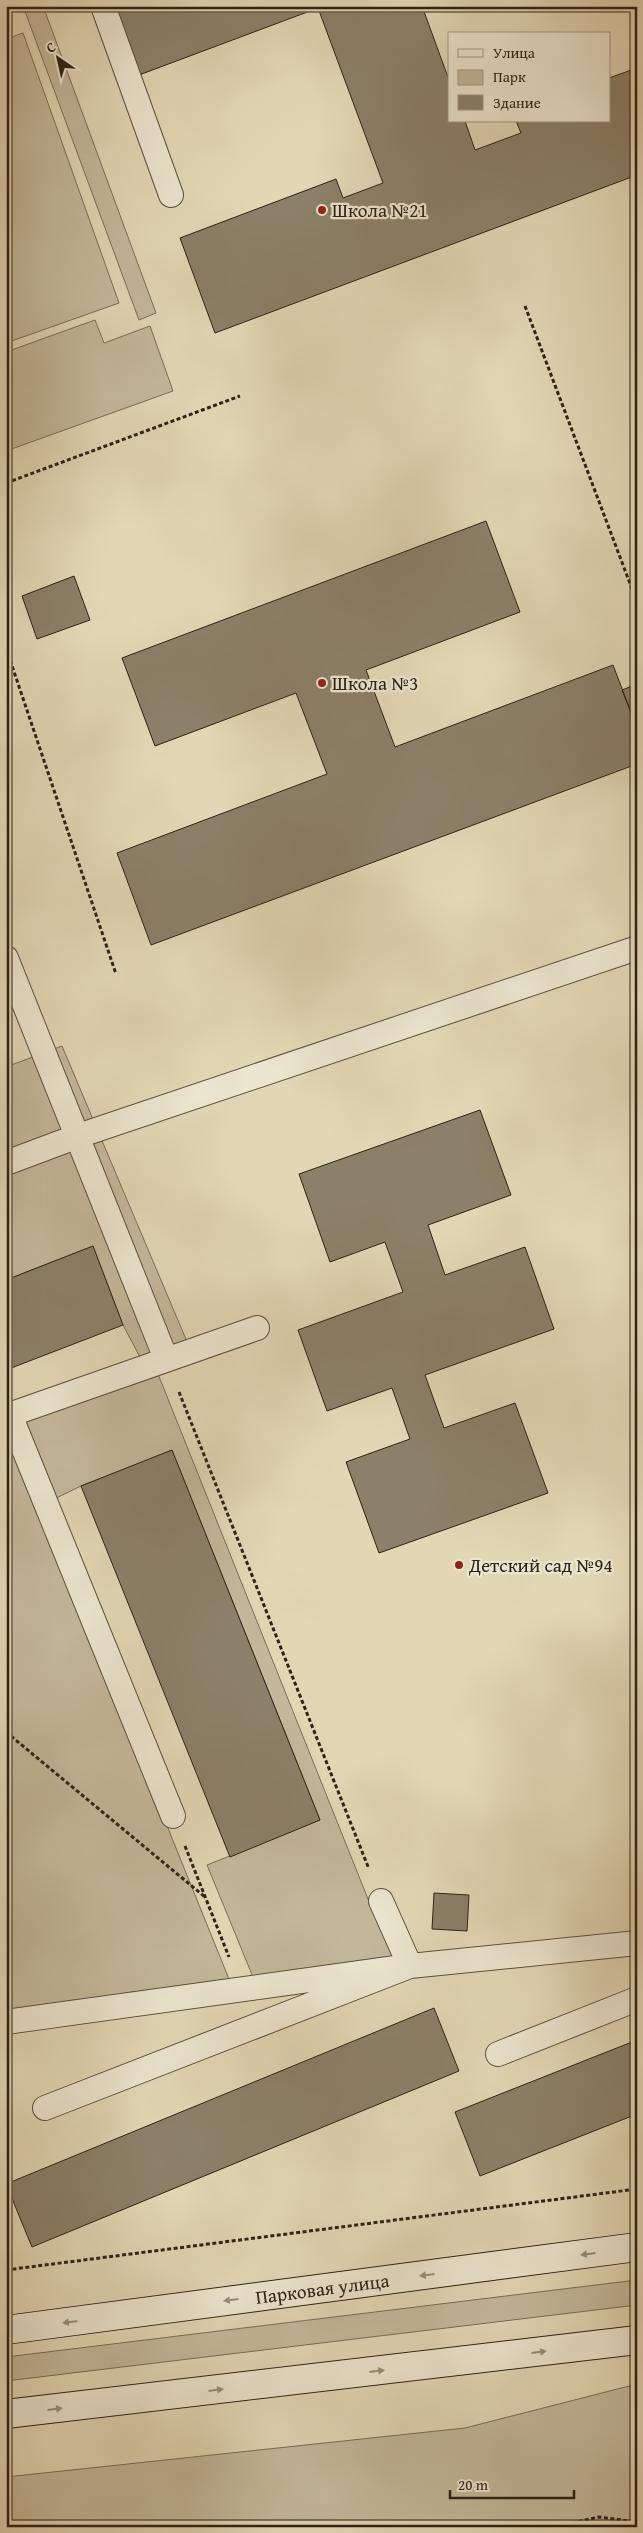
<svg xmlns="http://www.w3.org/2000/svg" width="643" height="2533" viewBox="0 0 643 2533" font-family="'Gentium Book Plus',serif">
<rect width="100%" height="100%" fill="#e2d7b5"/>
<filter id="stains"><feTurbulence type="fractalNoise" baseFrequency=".004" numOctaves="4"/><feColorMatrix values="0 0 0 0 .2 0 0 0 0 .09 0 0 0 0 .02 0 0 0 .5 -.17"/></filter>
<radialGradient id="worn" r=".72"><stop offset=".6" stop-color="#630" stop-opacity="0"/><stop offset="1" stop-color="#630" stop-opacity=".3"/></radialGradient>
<path fill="#c3b89a" stroke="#786d58" d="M23,6h20l113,307 -17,7z
M23,33l96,270 -113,40v-304z
M95,320l9,23 46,-17 23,65 -167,60v-99z
M62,1046l126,298 -47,15 -18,-34 -30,-79 -87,34v-213z
M156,1369l214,535 30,55 -145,23 -48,-117 113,-45 -148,-370 -91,36 -43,21 193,477 -225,29v-589z
M637,2280v25l-631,76v-24z
M637,2384v143h-631v-50l459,-49z"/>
<path fill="#8b8069" stroke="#2c2216" d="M113,6h309l27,74v41h16l10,29 46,-17 -5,-12h93v-43l28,-10v107l-422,158 -35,-95 156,-59 7,19 40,-15 -65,-175 -179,67z
M486,521l34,91 -154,58 29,77 218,-82 24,63v36l-486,181 -34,-92 210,-79 -31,-81 -141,53 -33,-88z
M74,576l16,44 -53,19 -15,-43z
M637,684v44l-15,-38z
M6,1049l6,15 -6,3z
M480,1110l31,85 -83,30 17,50 80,-28 29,82 -129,46 19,53 71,-25 33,90 -169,60 -33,-91 64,-23 -18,-51 -65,23 -29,-81 105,-38 -18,-50 -55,20 -31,-88z
M93,1246l30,79 -117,45v-90z
M172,1450l148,370 -90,37 -149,-371z
M434,1893l35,2 -2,36 -35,-2z
M434,2008l25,63 -427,176 -26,-63z
M637,2040v74l-157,62 -25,-64z"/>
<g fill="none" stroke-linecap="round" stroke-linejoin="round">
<defs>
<path id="lane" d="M103,6l68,189
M6,958l160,401
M6,1163l72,-27 559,-188
M10,1415l163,401
M6,1416l251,-88
M6,2022l404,-56 227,-23
M498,2054l139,-55
M45,2108l365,-142 -29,-65"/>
<g id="secondary">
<path id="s1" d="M6,2330l631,-83"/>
<path d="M6,2414l631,-74"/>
</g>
</defs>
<use href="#lane" stroke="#5a4f3e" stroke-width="26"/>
<use href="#secondary" stroke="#2c2216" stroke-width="30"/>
<path stroke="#2c2216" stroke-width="3" stroke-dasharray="4 2.5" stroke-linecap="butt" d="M525,306l112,296
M6,483l234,-87
M6,648l110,326
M179,1392l190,477
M6,1732l199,165
M185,1846l44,111
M6,2270l631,-81
M553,2527l46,-10 38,5"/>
<use href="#lane" stroke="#ece5cf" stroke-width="24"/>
<use href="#secondary" stroke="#ece5cf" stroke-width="28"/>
</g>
<defs><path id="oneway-solid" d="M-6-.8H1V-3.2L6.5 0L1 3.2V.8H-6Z" transform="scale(1.25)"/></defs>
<g fill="#968d7c">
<use href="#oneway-solid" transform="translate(588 2254) rotate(173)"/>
<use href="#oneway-solid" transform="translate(427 2275) rotate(173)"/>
<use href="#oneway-solid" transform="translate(231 2300) rotate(173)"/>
<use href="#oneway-solid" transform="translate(70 2322) rotate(173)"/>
<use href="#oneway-solid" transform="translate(539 2352) rotate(-7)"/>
<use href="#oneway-solid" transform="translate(377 2371) rotate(-7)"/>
<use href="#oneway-solid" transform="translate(216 2390) rotate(-7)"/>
<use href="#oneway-solid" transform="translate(55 2409) rotate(-7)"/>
</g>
<g fill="#8f2418" stroke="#ece5cf" stroke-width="2">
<circle cx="322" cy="210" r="5"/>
<circle cx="322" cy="683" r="5"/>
<circle cx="459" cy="1565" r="5"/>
</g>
<g text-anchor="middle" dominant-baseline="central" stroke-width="4.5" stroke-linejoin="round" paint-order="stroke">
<g font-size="19" fill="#2c2216" stroke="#ece5cf" text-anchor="start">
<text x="332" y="210">Школа №21</text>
<text x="332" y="683">Школа №3</text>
<text x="469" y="1565">Детский сад №94</text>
</g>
<g font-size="19" fill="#2c2216" stroke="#ece5cf">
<text stroke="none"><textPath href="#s1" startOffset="319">Парковая улица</textPath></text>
</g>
</g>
<rect width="643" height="2533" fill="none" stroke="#e2d7b5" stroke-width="25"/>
<rect x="8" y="8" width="628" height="2518" fill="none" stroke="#2c2216" stroke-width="2.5"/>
<rect x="12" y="12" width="618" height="2508" fill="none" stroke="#2c2216"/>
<rect x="448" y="32" width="162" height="90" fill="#ece5cf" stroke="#9f9785"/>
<rect x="458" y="49" width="25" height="8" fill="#ece5cf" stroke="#9f9785"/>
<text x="493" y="58" font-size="15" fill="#2c2216">Улица</text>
<rect x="458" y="70" width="25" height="15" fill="#c3b89a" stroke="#9f9785"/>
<text x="493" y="82" font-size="15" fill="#2c2216">Парк</text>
<rect x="458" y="95" width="25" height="15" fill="#8b8069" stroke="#9f9785"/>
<text x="493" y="108" font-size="15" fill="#2c2216">Здание</text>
<g transform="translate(58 58) rotate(326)" stroke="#ece5cf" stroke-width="4" paint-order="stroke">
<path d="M0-4L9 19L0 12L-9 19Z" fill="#2c2216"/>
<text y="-8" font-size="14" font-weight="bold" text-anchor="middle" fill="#2c2216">С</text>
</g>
<path d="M450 2490v8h124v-8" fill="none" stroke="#2c2216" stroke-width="2.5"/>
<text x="458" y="2490" font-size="15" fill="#2c2216" stroke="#ece5cf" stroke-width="4" paint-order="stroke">20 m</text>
<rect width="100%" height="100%" filter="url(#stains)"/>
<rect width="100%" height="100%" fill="url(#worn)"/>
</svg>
